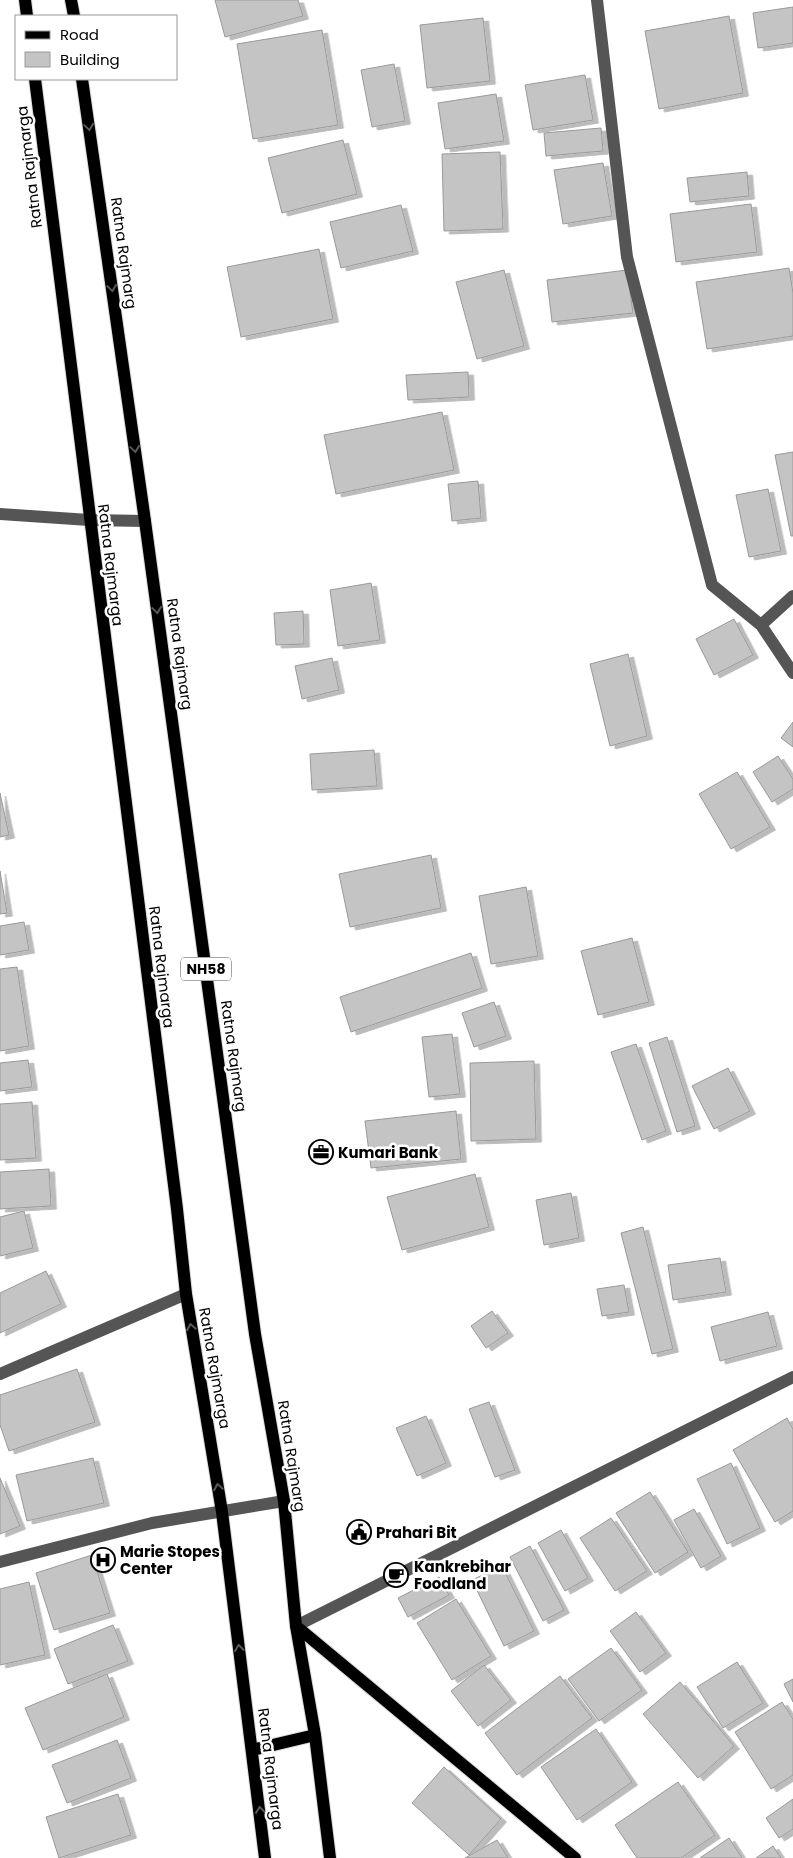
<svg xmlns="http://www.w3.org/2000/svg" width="793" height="1858" viewBox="0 0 793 1858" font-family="Poppins,sans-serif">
<defs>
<filter id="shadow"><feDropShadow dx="5.5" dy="3" stdDeviation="0" flood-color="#0004"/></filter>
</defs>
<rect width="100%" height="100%" fill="#fff"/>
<path fill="#c4c4c4" stroke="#999" filter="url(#shadow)" d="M215,0h83l5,16 -78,21z
M793,7v36l-35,5 -5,-35z
M729,16l14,77 -84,16 -14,-78z
M483,18l7,63 -63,7 -7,-63z
M322,30l16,95 -85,14 -16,-95z
M394,64l11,57 -33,6 -11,-57z
M585,75l8,45 -60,10 -8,-45z
M496,94l8,47 -59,8 -7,-46z
M601,128l2,23 -57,5 -2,-23z
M343,140l14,54 -75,19 -14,-55z
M500,152l3,77 -59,2 -2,-77z
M603,163l9,53 -49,8 -9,-54z
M747,172l2,24 -59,6 -3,-24z
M751,204l6,48 -81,10 -6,-48z
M401,205l12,46 -72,17 -11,-46z
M319,249l14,70 -92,18 -14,-70z
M789,268l4,25v43l-86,13 -11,-67z
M504,270l20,76 -47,13 -21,-77z
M627,270l6,43 -81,9 -5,-42z
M468,372l1,25 -61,3 -2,-25z
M442,412l12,58 -118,24 -12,-59z
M793,452v84h-2l-16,-81z
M478,481l3,37 -29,3 -4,-37z
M768,489l13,62 -32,6 -13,-62z
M371,583l9,57 -42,6 -8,-56z
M303,611l1,33 -28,1 -2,-32z
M734,619l19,36 -39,20 -18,-36z
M628,654l19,82 -37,10 -20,-82z
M332,658l7,32 -37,9 -7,-33z
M793,722v25l-12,-9z
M374,750l3,36 -65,4 -2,-36z
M778,756l15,23v10l-21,13 -19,-30z
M737,772l33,55 -39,22 -32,-55z
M0,793l9,42 -9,2z
M431,855l10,53 -91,19 -11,-53z
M0,871l7,42 -7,1z
M526,887l12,69 -47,8 -12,-68z
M24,922l5,28 -29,5v-29z
M632,938l17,64 -51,13 -17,-64z
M471,953l11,35 -131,44 -11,-35z
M17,967l12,79 -29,5v-82z
M494,1002l12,34 -32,11 -12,-34z
M452,1034l8,60 -31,3 -7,-60z
M667,1037l28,89 -18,6 -28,-89z
M636,1044l30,87 -24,9 -31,-88z
M28,1060l4,27 -32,4v-28z
M534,1061l2,78 -65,2 -1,-78z
M728,1068l22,43 -36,18 -22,-43z
M32,1102l4,56 -36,2v-56z
M456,1111l5,48 -90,9 -6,-47z
M49,1169l2,37 -51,3v-37z
M475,1174l14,53 -87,23 -15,-53z
M571,1193l8,45 -35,7 -8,-45z
M24,1211l9,37 -33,8v-39z
M643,1227l30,122 -21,5 -31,-121z
M720,1258l6,34 -53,8 -5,-35z
M46,1271l15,33 -61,29v-40z
M624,1285l5,27 -27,4 -5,-27z
M492,1311l16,22 -22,15 -15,-22z
M768,1312l9,34 -57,15 -9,-34z
M77,1369l18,53 -86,29 -9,-26v-30z
M489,1402l26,68 -20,7 -26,-68z
M426,1416l20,47 -29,13 -21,-48z
M787,1418l6,11v82l-18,11 -42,-72z
M93,1458l11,45 -77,18 -11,-46z
M731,1463l29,65 -33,16 -30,-65z
M0,1478l20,48 -20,8z
M650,1492l38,60 -33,21 -39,-60z
M694,1509l27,47 -20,12 -27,-48z
M611,1518l36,53 -32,20 -35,-53z
M561,1530l27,48 -23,13 -27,-48z
M530,1546l34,64 -21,11 -33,-64z
M92,1555l18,58 -56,17 -18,-57z
M502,1566l32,65 -30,15 -32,-66z
M439,1577l10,18 -41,22 -10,-19z
M29,1582l16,73 -45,10v-76z
M456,1599l35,57 -39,24 -35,-57z
M636,1612l30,41 -26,19 -30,-41z
M113,1625l15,36 -60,23 -14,-35z
M611,1648l31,42 -43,31 -31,-42z
M737,1662l26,41 -40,25 -26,-41z
M484,1665l27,35 -33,26 -27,-35z
M107,1674l17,43 -81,33 -18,-42z
M560,1676l32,42 -75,57 -32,-42z
M793,1679v23l-9,-18z
M680,1682l54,64 -36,32 -55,-64z
M782,1702l11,17v56l-22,14 -36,-57z
M596,1729l36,53 -55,38 -36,-53z
M117,1740l14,38 -64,25 -15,-38z
M444,1767l57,52 -32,36 -57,-52z
M678,1782l37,53 -34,23h-44l-22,-33z
M118,1794l13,41 -72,23 -13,-41z
M793,1799v30l-14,9 -13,-20z
M729,1838l13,20h-42z
M497,1840l11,18h-43z
M773,1846l8,12h-25z"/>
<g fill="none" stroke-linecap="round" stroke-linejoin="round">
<defs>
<path id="major" d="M25,0l2,16
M71,0l3,16
M35,79l142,1130 9,85 36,218 43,346
M82,79l63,442 110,813 29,167 12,125 19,109 15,123
M296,1626l279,232
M252,1750l63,-15"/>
</defs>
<use href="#major" stroke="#dbdbdb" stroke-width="14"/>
<path stroke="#555" stroke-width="12" d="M597,0l30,257 85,328 49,40
M0,514l89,6 56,1
M793,596l-32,29 32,48
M0,1374l186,-80
M0,1562l152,-39 132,-22
M296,1626l497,-249"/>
<use href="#major" stroke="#000" stroke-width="12"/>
</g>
<defs><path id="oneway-chevron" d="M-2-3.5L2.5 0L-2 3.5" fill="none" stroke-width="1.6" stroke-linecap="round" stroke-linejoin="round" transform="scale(1.25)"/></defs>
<g stroke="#595959">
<use href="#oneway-chevron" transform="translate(89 127) rotate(82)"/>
<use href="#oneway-chevron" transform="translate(112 288) rotate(82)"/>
<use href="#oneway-chevron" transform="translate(135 449) rotate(82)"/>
<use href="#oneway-chevron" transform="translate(157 610) rotate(82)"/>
<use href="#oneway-chevron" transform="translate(191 1327) rotate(-100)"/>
<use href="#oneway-chevron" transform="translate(218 1487) rotate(-100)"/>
<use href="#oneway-chevron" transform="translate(239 1648) rotate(-97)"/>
<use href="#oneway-chevron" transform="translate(260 1810) rotate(-97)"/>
</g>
<defs>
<symbol id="office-ring" viewBox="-11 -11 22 22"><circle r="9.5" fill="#fff" stroke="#000" stroke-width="1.5"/><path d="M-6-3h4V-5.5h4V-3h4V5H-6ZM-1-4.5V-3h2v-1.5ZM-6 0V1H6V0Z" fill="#000"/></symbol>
<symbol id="civic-ring" viewBox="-11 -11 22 22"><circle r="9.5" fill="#fff" stroke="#000" stroke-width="1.5"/><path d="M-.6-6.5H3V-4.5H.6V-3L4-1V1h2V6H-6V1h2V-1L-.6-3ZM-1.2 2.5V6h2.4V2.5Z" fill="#000"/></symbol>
<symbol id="hospital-ring" viewBox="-11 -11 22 22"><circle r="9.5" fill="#fff" stroke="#000" stroke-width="1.5"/><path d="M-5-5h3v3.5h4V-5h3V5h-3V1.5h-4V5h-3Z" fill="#000"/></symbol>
<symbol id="cafe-ring" viewBox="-11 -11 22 22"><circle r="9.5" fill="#fff" stroke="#000" stroke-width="1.5"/><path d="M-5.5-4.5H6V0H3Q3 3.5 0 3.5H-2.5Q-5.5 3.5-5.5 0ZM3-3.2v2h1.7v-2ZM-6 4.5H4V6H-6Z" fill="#000"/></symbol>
</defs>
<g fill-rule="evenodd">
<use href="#office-ring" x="307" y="1138" width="28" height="28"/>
<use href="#civic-ring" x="345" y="1518" width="28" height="28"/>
<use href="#hospital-ring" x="89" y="1546" width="28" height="28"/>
<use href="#cafe-ring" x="382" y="1561" width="28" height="28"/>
</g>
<g text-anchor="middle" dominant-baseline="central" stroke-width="5" stroke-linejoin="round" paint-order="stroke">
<rect fill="#fff" stroke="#4c4c4c" stroke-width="1" x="181" y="957.5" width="50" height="23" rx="4"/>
<g font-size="14" font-weight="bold" fill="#000">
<text x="206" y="969">NH58</text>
</g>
<g font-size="15" fill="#000" stroke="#fff">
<text transform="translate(29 167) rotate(-97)">Ratna Rajmarga</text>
<text transform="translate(124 253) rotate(82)">Ratna Rajmarg</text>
<text transform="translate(111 565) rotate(83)">Ratna Rajmarga</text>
<text transform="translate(180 654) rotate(82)">Ratna Rajmarg</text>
<text transform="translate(162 967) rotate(83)">Ratna Rajmarga</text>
<text transform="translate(234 1056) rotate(82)">Ratna Rajmarg</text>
<text transform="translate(215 1368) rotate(80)">Ratna Rajmarga</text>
<text transform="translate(292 1456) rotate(81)">Ratna Rajmarg</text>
<text transform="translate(271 1769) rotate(83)">Ratna Rajmarga</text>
</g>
<g font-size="15" font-weight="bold" fill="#000" stroke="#fff" text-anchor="start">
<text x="338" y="1152">Kumari Bank</text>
<text x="376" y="1532">Prahari Bit</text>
<text x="120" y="1551">Marie Stopes<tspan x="120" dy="17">Center</tspan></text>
<text x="414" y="1566">Kankrebihar<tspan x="414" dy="17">Foodland</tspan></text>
</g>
</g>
<rect x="15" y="15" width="162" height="65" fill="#ffffff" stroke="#999999"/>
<rect x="25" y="31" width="25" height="8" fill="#000000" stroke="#999999"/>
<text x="60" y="40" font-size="15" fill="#000000">Road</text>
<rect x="25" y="52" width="25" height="15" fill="#c4c4c4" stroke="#999999"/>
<text x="60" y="65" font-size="15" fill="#000000">Building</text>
</svg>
